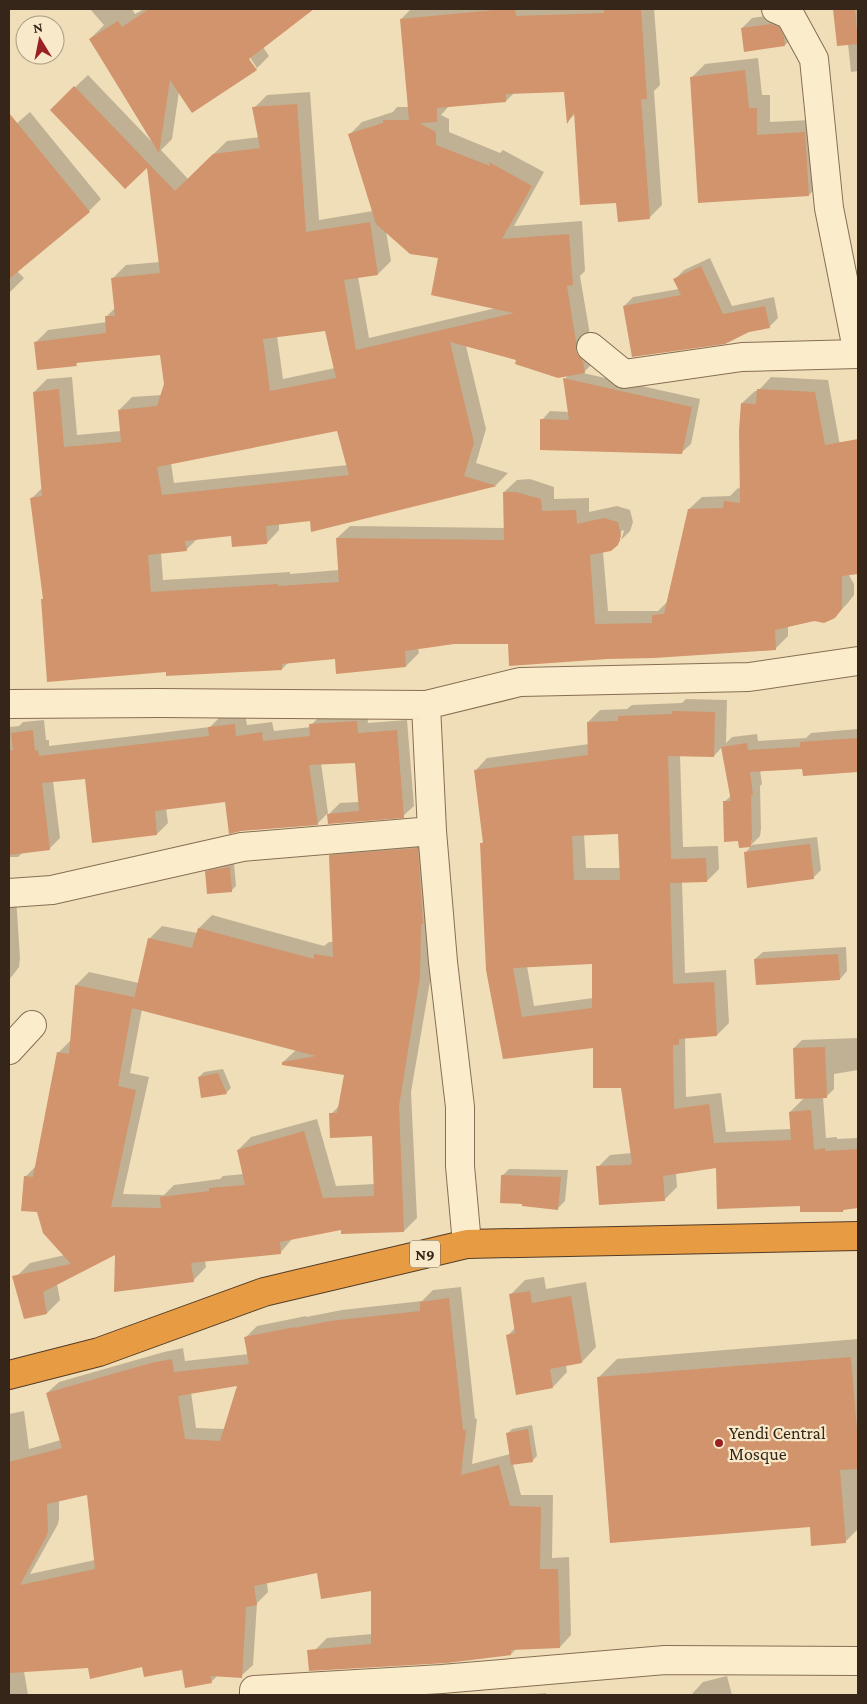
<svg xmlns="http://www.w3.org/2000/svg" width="867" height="1704" viewBox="0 0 867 1704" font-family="'Crimson Pro',serif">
<rect width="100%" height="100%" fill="#f0deb9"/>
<path fill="#0003" fill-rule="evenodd" d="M90,9h42l3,5 9,-5h152l-33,38 6,9 -13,13 -77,23 -7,47 -11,11 27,29 39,-38 32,-4 -5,-29 13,-13 43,-3 9,128 54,-9 -24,-76 13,-13 31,-10 4,-5h12l-8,-88 10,-10h243l6,76 -6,6 8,114 -13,13 -32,-17 -42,-87 -7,7 -3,-30 -51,2 -8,8 -57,5 -8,9 8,4v13l51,21 3,-3 41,22 -30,54 68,-5 3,50 -5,5 9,53v10l8,20 -14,14 117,26 -9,45 -9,8 -140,-32 8,-9 19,1 -4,-33 4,-5 -103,-28 20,83 -10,34 32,10 -12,12 -184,45 -1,-10 -32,4v6l-12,13 -35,-9 -34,4 -12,12 -25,3 2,27 127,-8v2l49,-4 -2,-32 13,-12 155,2 -1,-36 13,-12 13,-1 24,8v12l35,-1v14l28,-6 13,4 3,12 -3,9 -19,19 -8,2 5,59h50l9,-9 22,-93 13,-12 28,-1 8,-8 3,1 1,-86 13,-12h3l13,-14 57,3 26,142 4,-72v78l-2,1 2,13v18l-10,10h-2l8,14v11l-7,9 -13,13 -46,9v10l-13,13 -321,-6 -36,5 1,5 -13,13 -70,-8 -48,5 -6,6 -115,2 -125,-71 2,-3 -13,-98 12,-12 -9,-95 13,-13 25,-2 5,58 44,-4 -2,-21 13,-13 30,-2 4,-10 -5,-31 -82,7 -3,3 -41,-21 13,-13 59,-8 -1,-5 9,-9 -2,-30 13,-13 34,-3 -13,-97 -96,-55 37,-35 64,67 -62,-103 14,-14zM247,53l10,15h-3l-9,-14zM386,231l54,26 56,51 -127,30 -11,-61 20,-3 13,-13zM326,329l9,39 -52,11 -6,-43zM338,429l10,36 -174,18 -3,-20zM622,530l2,1 -3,9h-3z
M834,9h24v62l-7,1 -3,-28 -10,1z
M781,14l14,21 -10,10 -43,-17 10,-10z
M758,58l4,37h8v27l40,-2 12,61 -13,14 -117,-118 13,-13z
M30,112l71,87 -12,12 -72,60 7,7 -15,15v-163z
M710,258l22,48 42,-9 4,21 -9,9 -145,-21 9,-9 46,-8 -4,-10 9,-9z
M686,699l41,1 -1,43 6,-6 25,-3 1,7 48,-3 5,-5 47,-4v41l-54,5v-8l-44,3 2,14 -2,2 1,43 -1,7 -9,9 66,-8 4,33 -8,8 -67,-26 6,-7 -12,1 -16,-44 7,-6 -9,-49 -8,9 -34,-1 3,92 35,-1 1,23 -12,12 -25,1 3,91 41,-3 3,53 -12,12 -32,2 1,60 35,-4 5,39 65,-3 -1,-17 15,-15 -11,-49 8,-8 56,-2v32l-24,4v15l-8,8h-3l3,41 11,-1v2l21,-1v69l-13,1 -2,3 -42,-6 -84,-38 -41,6 1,14 -13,13 -66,-33 12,-12 22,-2 -10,-67 -28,-39 -90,11 -22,-215 2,-2 -9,-70 12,-13 102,-14 -1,-22 12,-12 27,-1 5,-4 50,-2zM619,833l2,35h-35l-2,-34zM593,963v35l-59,8 -7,-40z
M367,711l1,12 39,-3 7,86 -11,10 -74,-2 11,-11 19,-1 -3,-41 -35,2 7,50 -11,11 -91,-23 -60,7 2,15 -11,11 -71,-57 -33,4 7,57 -11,11 -26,3 -5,5h-9v-130l10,-1 4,-4 21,-2 2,20h3v6l161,-19 10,-10 25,-3 2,11 25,-3 2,9 37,-4v-2l11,-11z
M430,835l3,129 -22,128 6,126 -13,13 -62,-3 -49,10 -13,15 -75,8 1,6 -13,14 -77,-28 -59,31 3,16 -13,13 -22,4 -8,-41 13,-13 35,-8 -40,-78 12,-12 21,-112 14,-14 4,-54 13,-13 50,11 10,-44 13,-13 35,7 2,-5 13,-13 112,31 5,-4h5l-4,-86 13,-13zM142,1009l154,41 -13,12 62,12 -5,31 -9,9 42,21 2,49 -39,2 -19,-67 -66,18 -13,13 6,24 -21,2 -3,3 -46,6 -10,10 -41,-1 26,-117 -19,-4z
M234,863l2,23 -5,5 -24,-19 4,-5z
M9,896l7,1 4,61 -1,9 -10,13z
M846,947l1,24 -7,8 -85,-20 8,-7z
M223,1069l8,19 -5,5 -27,-16 5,-5z
M509,1169l59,1 -3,31 -7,7 -56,-32z
M544,1277l2,12 40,-7 10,65 -14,15 -16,3 1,7 -14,15 -45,-52 7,-7 -5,-33 15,-15z
M461,1287l14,131 2,1 -5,45 38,-10 -3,-20 5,-5 20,-4 5,31 -5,5 -19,3 8,31h32l-1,63 17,-1 2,78 -11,12 -43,1 -6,6 -196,-4 12,-12 45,-4v-45l-54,-18 -51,11 1,10 -11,11 -4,62 -12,11 -23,-1 -7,7 -28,-14 -40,-3 -54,1 -65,5 4,24h-19v-281l15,-3 5,38 32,-9 -14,-47 12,-11 105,-30 19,-4 2,13 64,-7 -4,-16 12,-12 49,-10v1l36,-7 80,-9 11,-11zM239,1385l-14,44 -29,-1 -5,-36zM88,1494l7,66 -65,14 28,-50 1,-6v-17z
M858,1339v190l-13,13 -34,-16 -213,-148 19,-19z
M727,1676l5,19h-41l12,-13z
M444,1683l1,12h-39l11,-10z
M546,1693v2h-25z"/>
<path fill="#d1946c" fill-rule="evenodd" d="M149,9h165l-65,50 8,11 -65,43 -22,-33 -11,73 -70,-114 29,-18 4,6z
M505,9h10l1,7 88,-3v-4h37l6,90h-6l9,120 -32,3 -2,-19 -36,2 -6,-93 -7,12 -3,-32 -58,2v8l-69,6v14l-18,1 17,9v13l54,21 -1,-4 43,24 -30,53 67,-5 4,51 -6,1 9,56v10l7,9 2,12 -27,5 -43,-14 1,-4 -66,-18 24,101 -10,33 33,10 -186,46 -1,-11 -44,5 1,18 -35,3 -1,-11 -46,5 2,10 -39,4 3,37 127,-8v2l61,-4 -3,-44 168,2 -1,-48h13l25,7 1,12 34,-1 1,14 27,-6 14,4 3,14 -3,9 -7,6 -21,4 5,69 57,-1v-8l12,-1 24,-105 35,-1 1,-7 16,2 -1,-73 2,-27 15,1 1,-15 58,3 10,53 33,-6v135l-16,2v33l-7,9 -11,5 -10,-2 -39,9 1,20 -122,8 -47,1 -98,7 -1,-22h-54l-49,7 1,16 -70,7 -1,-15 -53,5v6l-116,6v-4l-119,10 -6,-83h2l-13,-101 12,-2 -9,-104 26,-3 5,58 57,-5 -3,-32 39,-4 7,-22 -4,-29 -84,8 1,3 -40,4 -3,-28 72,-9 -1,-17h10l-4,-38 49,-5 -13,-105 -22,21 -75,-79 24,-24 101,105 38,-37 47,-6 -8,-41 45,-3 9,128 64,-10 8,53 -34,5 12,70 158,-37 -83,-18 7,-37 -28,-4 -34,-30 -28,-90 35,-11v-3h26l-9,-101zM325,331l11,47 -66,13 -7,-52zM337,431l12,44 -187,20 -5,-28z
M833,9h22l3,35 -21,2z
M771,24l8,3 5,10 1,9 -41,6 -3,-24z
M745,70l4,38h8v27l48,-3 4,64 -111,7 -8,-126z
M9,113l81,99 -81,67z
M701,266l22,48 42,-8 5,22 -21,4 -24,12 -93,13 -9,-51 58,-11 -8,-16z
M563,378l129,29 -10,47 -142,-4v-31l29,1z
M672,711l43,1 -1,45 -46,-1 3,103 35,-1 1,24 -37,1 3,101 41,-2 3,54 -38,3v6h-6l1,64 35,-5 5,39 77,-3 -2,-28 22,-2 3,40 11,-2v3l33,-2v59l-15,2v2h-43v-6l-83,3 -1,-41 -53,8 2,25 -66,4 -3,-39 34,-1 2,-2 -11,-75h-28v-40l-90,11 -17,-89 -6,-127h3l-9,-73 114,-15 -1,-33 31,-1v-5l54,-2zM618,834l2,46h-46l-2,-44zM592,964v44l-70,9 -9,-49z
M357,721l1,12 39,-3 7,88 -76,6 -1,-10 32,-3 -4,-48 -46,2 9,60 -77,6 -12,3 -4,-32 -70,9 2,24 -65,8 -7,-64 -43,4 8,67 -41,5v-104l4,-1 -2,-17 22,-3 2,21 3,-1 1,6 170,-20 -1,-9 27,-3 1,12 26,-4 1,9 47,-5 -1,-12z
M858,738v34l-55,4 -1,-7 -52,3 3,23h-2l1,45h-1v7l-12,1 -1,-7 -14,1 -1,-41h8l-10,-54 26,-4 1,7 52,-3v-5z
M810,844l4,35 -67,9 -3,-36z
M418,848l5,76h-2l-1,53 -21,129 5,126 -63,2v-4l-61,12 1,12 -90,9 3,19 -80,10 1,-37 -72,37 4,22 -23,5 -12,-43 59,-12 -28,-31 -6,-21 -16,-1 3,-35 9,1 24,-125 12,2 6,-69 59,12 -16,89 18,4 -25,117 50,1 -1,-11 49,-6v-3l36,-3 -8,-35 67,-19 19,67 51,-2 -2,-60 -42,2 -1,-25h8l7,-38 -62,-10v-3l34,-6 -184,-48 16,-70 44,10 6,-20 116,31v-5l19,3 -4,-102z
M230,867l2,25 -25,2 -2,-23z
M838,954l2,26 -84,5 -2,-26z
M825,1047l2,51 -32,1 -2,-51z
M218,1073l9,21 -26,4 -3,-21z
M501,1175l60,2 -3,33 -36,-4v-2l-22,-1z
M530,1291l2,12 39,-7 11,67 -32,6 3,19 -37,7 -10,-60 9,-2 -6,-39z
M449,1298l14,132h3l-5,45 38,-10 11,41 31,1 -1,62h18l2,79 -49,2v5l-64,8 -138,8 -2,-21 64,-6v-53l-50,8 -4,-26 -63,13 3,19 -11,2 -4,71 -32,-2 2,7 -27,5 -3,-18 -38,7 -2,-10 -52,12 -2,-11 -79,5v-211l53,-14 -16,-55 105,-30 21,-4 2,13 75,-8 -5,-27 51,-10v1l35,-7 90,-10v-9zM237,1386l-17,55 -35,-2 -7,-43zM87,1495l8,74 -75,16 26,-48 2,-6 -1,-27z
M851,1357l7,85v27l-18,1 6,73 -35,3 -1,-19 -200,16 -13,-166z
M528,1429l5,33 -22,3 -5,-32z"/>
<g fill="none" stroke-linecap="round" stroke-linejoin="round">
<defs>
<path id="minor" d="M776,9l14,6 24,44 15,149 29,146
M591,347l33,27 118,-17 116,-3
M9,704l150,-1 267,2 94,-23 229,-5 109,-16
M426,705l6,126 11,131 17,145v59l7,78
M9,893l43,-3 190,-43 190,-16
M9,1050l23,-25
M254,1695v-5l188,-11 223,-19 193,1"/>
<path id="highway" d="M9,1375l90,-23 165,-60 203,-48 391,-8"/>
</defs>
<use href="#minor" stroke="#876e53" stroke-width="30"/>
<use href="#highway" stroke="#533c28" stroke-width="30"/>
<use href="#minor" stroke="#fbeccc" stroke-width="28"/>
<use href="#highway" stroke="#e79b42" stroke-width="28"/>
</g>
<circle fill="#992023" stroke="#f7e9c9" stroke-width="2" cx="719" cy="1443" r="5"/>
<g text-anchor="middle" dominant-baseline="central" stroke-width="4.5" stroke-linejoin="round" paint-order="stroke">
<rect fill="#f7e9c9" stroke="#6f604e" stroke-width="1" x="410" y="1240.5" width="30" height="27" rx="4"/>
<g font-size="16" font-weight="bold" fill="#352619">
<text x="425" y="1254">N9</text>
</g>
<g font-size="18" fill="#352619" stroke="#f7e9c9" text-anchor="start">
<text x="729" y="1433">Yendi Central<tspan x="729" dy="21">Mosque</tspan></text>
</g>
</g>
<rect width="867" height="1704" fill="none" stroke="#352619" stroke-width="20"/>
<g transform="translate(40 40) rotate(350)"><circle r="24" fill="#f7e9c9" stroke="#a99b83"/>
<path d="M0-4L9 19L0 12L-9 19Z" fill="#992023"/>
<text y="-8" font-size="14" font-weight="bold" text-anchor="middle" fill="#352619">N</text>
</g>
</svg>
